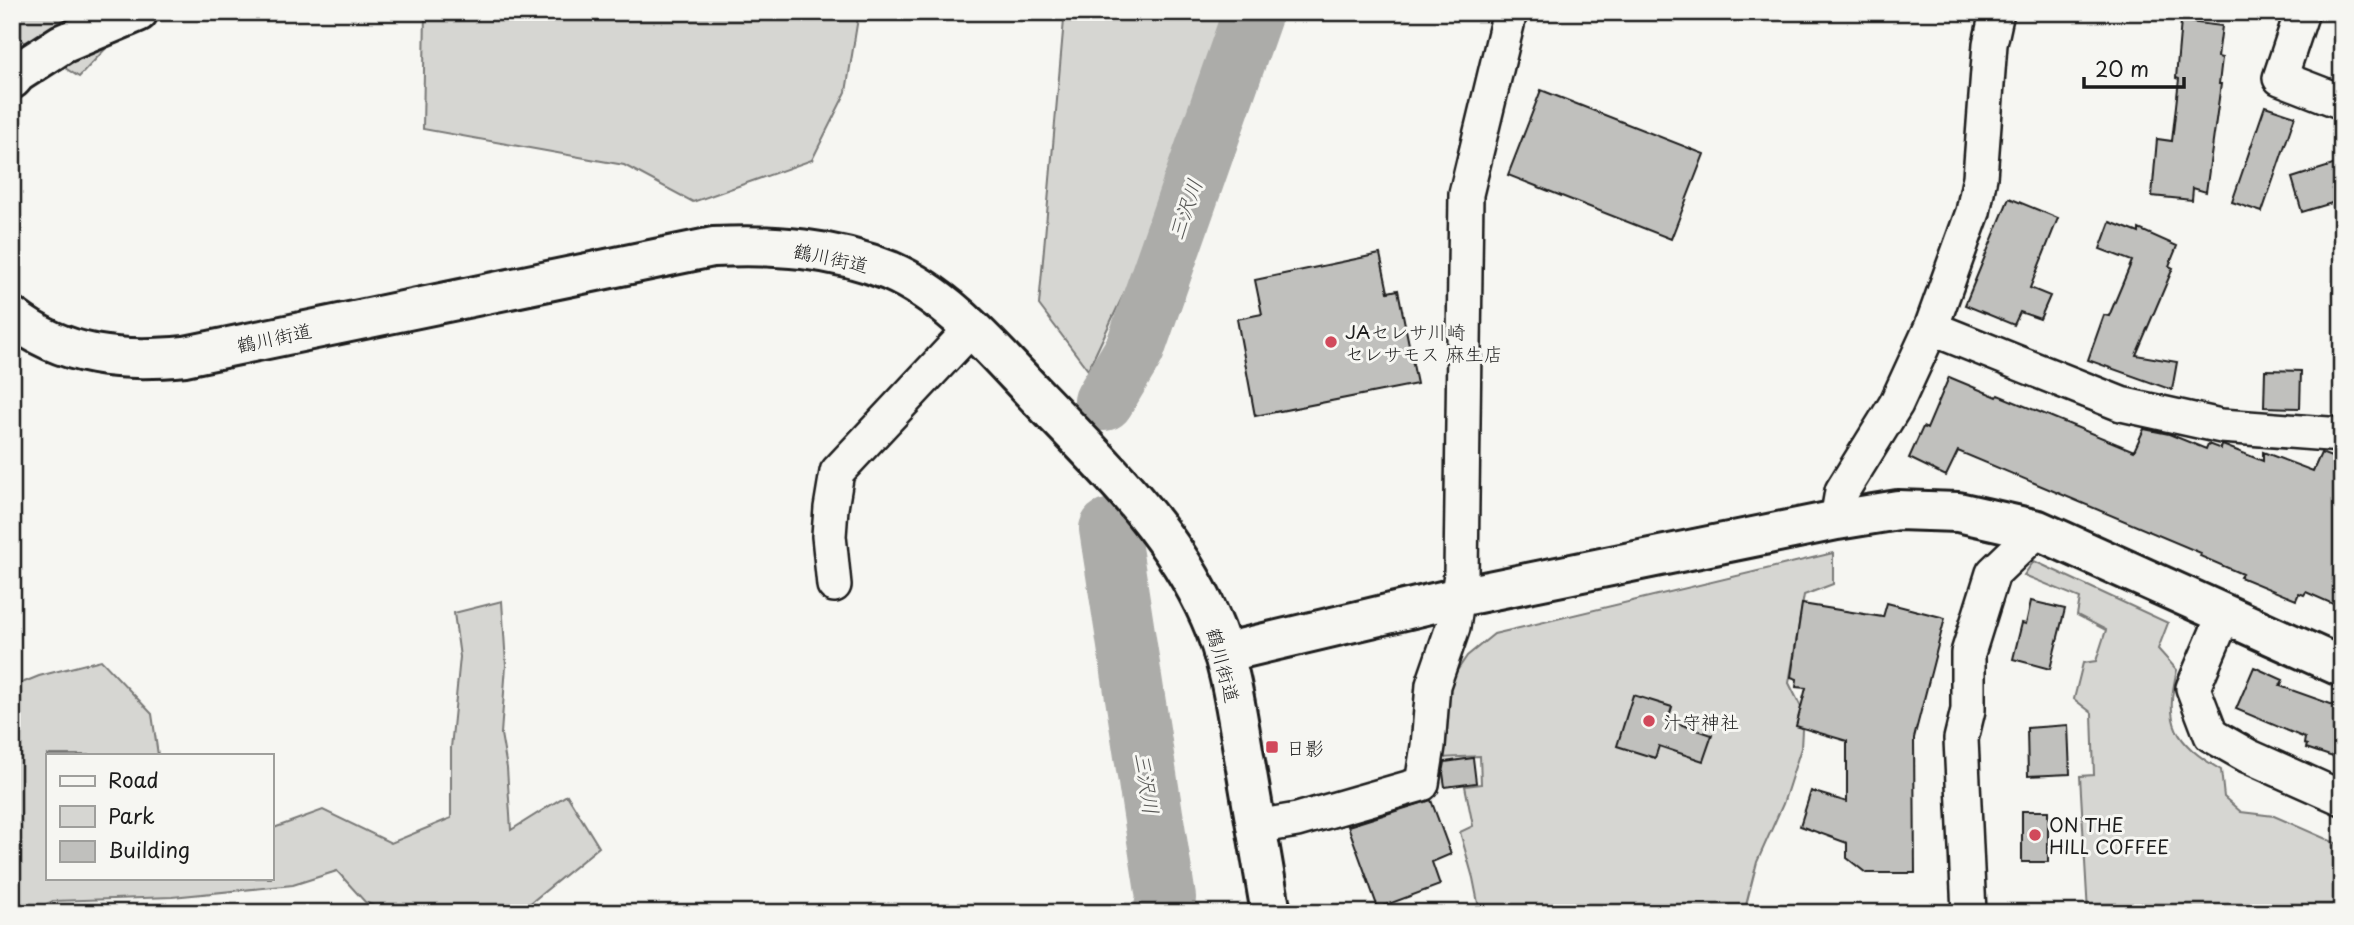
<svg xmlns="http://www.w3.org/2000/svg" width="2354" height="925" viewBox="0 0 2354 925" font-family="'Playpen Sans','Klee One',sans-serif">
<rect width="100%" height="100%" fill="#f6f6f2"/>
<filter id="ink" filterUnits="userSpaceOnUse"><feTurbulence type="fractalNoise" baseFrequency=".0143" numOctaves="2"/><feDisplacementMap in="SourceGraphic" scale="14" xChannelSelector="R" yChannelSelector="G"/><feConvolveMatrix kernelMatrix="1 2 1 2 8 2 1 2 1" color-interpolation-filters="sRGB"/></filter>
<g filter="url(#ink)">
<path fill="#d6d6d2" stroke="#797977" stroke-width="2" d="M12,12h128l-61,65 -67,-43z
M425,12h434l-13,80 -34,68 -119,42 -69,-37 -201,-36z
M1052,12h204l-168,358 -49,-65 25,-285z
M1833,553v31l-29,11 -15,88 14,28 -2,37 -18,56 -26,58 -13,51h-264l-7,-35 -13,-46 13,-6 -8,-40 16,-2 -1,-28 -39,2 9,-77 17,-25 27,-22z
M2034,561l134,62 -10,26 19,21c-13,54 -3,72 44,100l3,27 17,15 33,4 68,30v67h-254l-8,-137 14,-1 -2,-62 -18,-14 9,-36 13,-2 10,-31 -29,-15 3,-17 -56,-23z
M502,601l4,64 -5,69 6,34 4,62 56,-35 32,52 -71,58 -26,8h-113l-24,-11 -28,-31 -44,14 -121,12 -119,4 -25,12h-16v-226l27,-11 62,-16 51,54 6,41h-111v123h224v-49l52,-19 68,33 60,-25v-70l9,-91 -6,-44z"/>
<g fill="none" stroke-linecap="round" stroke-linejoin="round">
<path stroke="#acaca9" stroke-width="60" d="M1104,401l31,-52 118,-337
M1109,529l57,369 -3,15"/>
</g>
<path fill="#c0c0bd" stroke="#1c1c1c" stroke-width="2" d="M2181,21l41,5 -4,31 4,1 -3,26h2l-15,108 -13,-4 -1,12 -40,-4 5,-57 15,2 7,-62 -3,-1z
M1541,90l163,64 -33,85 -163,-64z
M2265,106l30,10 -33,96 -30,-10z
M2342,162v38l-40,12 -10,-34z
M2009,198l49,20 -28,70 20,8 -10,23 -20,-7 -6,13 -49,-20z
M2110,222l29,11v-4l38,17 -8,20 4,2 -37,87 41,7 -5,28 -84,-30 16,-45 5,1 23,-55 -32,-12z
M1380,254l8,38 10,-2 19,94 -162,32 -18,-97 25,-5 -7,-34z
M2265,370l36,1 -1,37 -36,-1z
M1949,377l48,20 1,-2 136,56 10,-22 25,5 37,15 2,-5 13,5 1,-4 3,1 38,15v-9l50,19 8,-18 21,8v147l-36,-16 -2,3 -5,-2 -3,7 -56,-23 2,-3 -42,-18 1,-3 -243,-102 -12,25 -37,-18 14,-31 4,2z
M2031,601l34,8 -15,60 -37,-10 9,-36 4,1z
M1887,603l58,15 -31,120 1,135h-49l-19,-15v-15l-47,-17 11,-35 36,11v-61l-51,-15 10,-38 -10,-1 1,-8 -6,-2 11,-73 81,13z
M2254,667l29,13 -3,6 62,22v25l-9,24 -27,-9 1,-3 -3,-1 1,-6 -69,-29z
M1633,695l39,12 -4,13 44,15 -9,26 -44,-15 -4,12 -38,-12z
M2068,725l2,49 -42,2 -1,-48z
M1473,758l3,25 -31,4 -2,-14 2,-11z
M1431,800l20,54 -19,8 8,23 -62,23 -30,-82z
M2022,811h26v51h-26z"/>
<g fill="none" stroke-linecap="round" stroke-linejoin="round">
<defs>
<path id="street" d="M2302,12l-22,66 62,24
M1931,328l190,76 100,22 121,9
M1837,520l5,-29 54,-87 35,-76 42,-116 7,-35 10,-133 7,-32
M834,585l-5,-49 2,-28 6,-36 135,-144
M2224,615l-31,73 18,47 37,21 94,42
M1256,827l41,-7 125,-36 6,-38 5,-61 20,-58 8,-53 5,-380 44,-182
M1969,913l-8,-174 7,-29v-57l25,-80 45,-43"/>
<path id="secondary" d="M1223,653l236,-56 378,-77 61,-10 60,2 80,18 304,137"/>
<path id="primary" d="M12,79l5,-6 45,-29 76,-32
M12,317c52,41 110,45 173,39l528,-109c61,-3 120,1 177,24 58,25 102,78 145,123 66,69 136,134 175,223 20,44 26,92 34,139 9,52 18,105 27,157"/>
</defs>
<use href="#street" stroke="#1c1c1c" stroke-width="38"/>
<use href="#secondary" stroke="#1c1c1c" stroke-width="44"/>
<use href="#primary" stroke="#1c1c1c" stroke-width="44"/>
<use href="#street" stroke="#f6f6f2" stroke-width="33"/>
<use href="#secondary" stroke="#f6f6f2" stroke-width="38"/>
<use href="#primary" stroke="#f6f6f2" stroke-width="38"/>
</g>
</g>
<g fill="#d1495b" stroke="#f6f6f2" stroke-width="2.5">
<circle cx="1331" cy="342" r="7"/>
<circle cx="1649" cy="721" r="7"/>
<rect x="1265" y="740" width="14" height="14" rx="3.5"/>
<circle cx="2035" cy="835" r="7"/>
</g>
<g text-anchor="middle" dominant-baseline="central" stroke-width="6" stroke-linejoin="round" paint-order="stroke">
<g font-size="19" fill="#1c1c1c" stroke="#f6f6f2">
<text transform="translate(831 257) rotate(12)">鶴川街道</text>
<text transform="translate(274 337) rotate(-12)">鶴川街道</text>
<text transform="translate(1224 665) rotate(75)">鶴川街道</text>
</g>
<g font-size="19" fill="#1c1c1c" stroke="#f6f6f2" text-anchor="start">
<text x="1345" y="331">JAセレサ川崎<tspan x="1345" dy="22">セレサモス 麻生店</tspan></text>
<text x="1663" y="721">汁守神社</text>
<text x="1286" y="747">日影</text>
<text x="2049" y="824">ON THE<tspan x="2049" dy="22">HILL COFFEE</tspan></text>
</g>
<g font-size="21" font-style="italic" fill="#565654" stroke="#f6f6f2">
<text transform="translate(1184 209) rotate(-71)">三沢川</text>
<text transform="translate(1148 783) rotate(81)">三沢川</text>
</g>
</g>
<rect width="2354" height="925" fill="none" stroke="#f6f6f2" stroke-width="42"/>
<rect x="21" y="21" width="2312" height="883" fill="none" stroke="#1c1c1c" stroke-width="2.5" filter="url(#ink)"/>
<rect x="46" y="754" width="228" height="126" fill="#f6f6f2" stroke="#9f9f9c" stroke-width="2"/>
<rect x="60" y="776" width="35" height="10" fill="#f6f6f2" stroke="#9f9f9c" stroke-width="2"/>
<text x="108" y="788" font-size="21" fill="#1c1c1c">Road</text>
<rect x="60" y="806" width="35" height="21" fill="#d6d6d2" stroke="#9f9f9c" stroke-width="2"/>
<text x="108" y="824" font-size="21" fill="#1c1c1c">Park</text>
<rect x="60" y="841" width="35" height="21" fill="#c0c0bd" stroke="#9f9f9c" stroke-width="2"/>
<text x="108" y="858" font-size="21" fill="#1c1c1c">Building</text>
<path d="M2084 77v10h100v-10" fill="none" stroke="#1c1c1c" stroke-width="3.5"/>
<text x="2095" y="77" font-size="21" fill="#1c1c1c" stroke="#f6f6f2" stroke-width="5" paint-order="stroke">20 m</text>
</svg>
